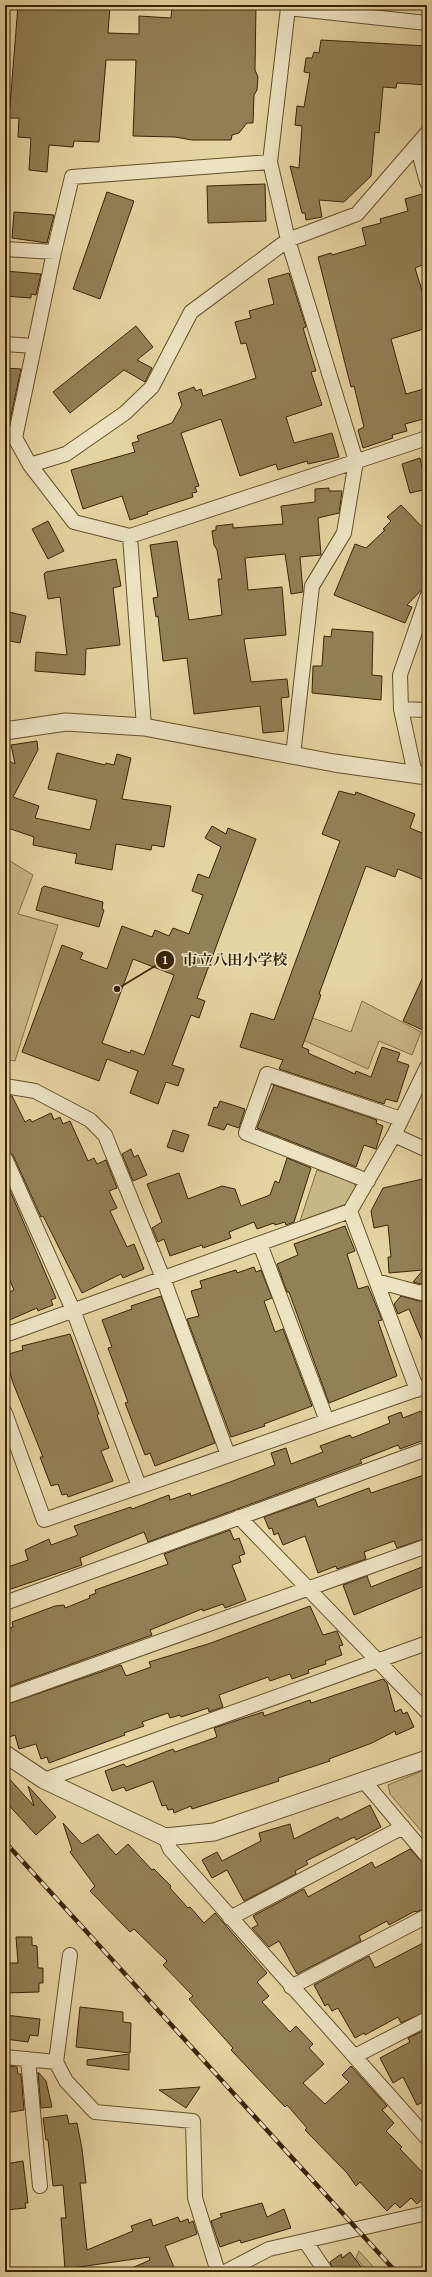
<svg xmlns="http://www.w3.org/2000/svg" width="432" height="2277" viewBox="0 0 432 2277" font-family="'Gentium Book Plus','Noto Serif JP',serif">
<rect width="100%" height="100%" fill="#e4d4a1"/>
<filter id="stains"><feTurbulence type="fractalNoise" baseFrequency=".005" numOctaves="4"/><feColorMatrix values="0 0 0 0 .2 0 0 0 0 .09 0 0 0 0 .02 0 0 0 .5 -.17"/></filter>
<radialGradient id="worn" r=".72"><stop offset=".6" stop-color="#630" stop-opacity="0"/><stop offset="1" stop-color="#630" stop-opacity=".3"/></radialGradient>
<path fill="#c7b686" stroke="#806d45" d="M5,858l28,17 -15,39 40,11 -43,136 -10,-2z
M362,1001l59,31 -9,23 -33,-14 -11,28 -65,-29 7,-23 41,15z
M317,1170l36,11 3,7 -7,15 -49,18z
M427,1769v69l-37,-44 -2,-9z
M359,2251l19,21h-10l-12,-14z"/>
<path fill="#928056" stroke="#3a2404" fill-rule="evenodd" d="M18,5h92l-2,28 31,1v-18l32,2 1,-13h84l-1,65 3,7 -1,13 -3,5 -1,28h-6l-8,10 -7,2 -1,5h-39l-17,-3 -42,-1 3,-76h-30l-7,82 -25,-1 -1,6 -24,-2 -2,27 -18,-2 2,-32 -13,-1 1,-19h-10z
M321,40l106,6v39l-30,-2 -1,5 -13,-1 -4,46 -4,-1 -4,44 -27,26 -25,-2 3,17 -16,3 -1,-7h-3l-12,-47 9,2 3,-42 -7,-1 2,-19 7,1 6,-34 -6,-1 2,-14h6l2,-6 5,1z
M265,184l1,37 -58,2 -1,-37z
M107,192l27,9 -34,98 -27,-10z
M422,194l5,18v51l-12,5 9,29 3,-1v32l-36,11 15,55 21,-6v30l-22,6 2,7 -15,4 1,3 -30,10 -5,-18 6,-3 -10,-41 -3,1 -33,-130 13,-4 1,2 34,-10 -4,-17 19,-5 -1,-4 28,-8 -3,-12z
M14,212l40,3 -7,28 -35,-5z
M5,271l36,3 -5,21 -5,-1v4l-26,-2z
M289,273l17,54 -3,1 13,43 -5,1 11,33 -36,12 8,26 38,-10 7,24 -31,7 -1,-3 -29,9 -2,-6 -36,12 -19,-57 -40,14 18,53 -4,1 2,5 -5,1 1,4 -46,15 1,2 -18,6 -8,-24 -39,13 -12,-39 64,-18 -3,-9 7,-2 -2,-5 35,-13 10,-18 -4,-12 16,-6 2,4 5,-2 2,7 53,-18 -10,-35 -5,1 -6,-22 16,-4 -2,-7 25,-7 -6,-25z
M136,326l17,21 -16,13 15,8 -7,14 -21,-12 -54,43 -17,-21z
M5,368l16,1 -12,56h-4z
M420,458l7,31 -17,4 -8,-29z
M329,488v3h13l-3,22 -21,5 3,37 -21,2 3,35 -12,2 -6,-40 -40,4 3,32 34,-3 4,48 -42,4 7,43 36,-3 2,18 -8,1 3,33 -21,2 -3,-27 -66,8 -7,-56 -24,3 -5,-45 -2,1 -3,-19 5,-1 -8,-52 27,-4 12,79 33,-5 -4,-36h4l-5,-29 -3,-5 -2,-14 4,-1v-4l17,-2v4l50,-4 -2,-18 34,-4v-13z
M401,505l26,27v52l-20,21 5,2 -7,16 -71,-28 21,-51 11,4 19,-18 -2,-1 8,-8 -4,-4z
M48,521l16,30 -16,8 -16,-30z
M116,559l5,27 -8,2 7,57 -34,4 -1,26 -50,-4 1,-19 31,3 -7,-58 -12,2 -4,-25 2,-2z
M5,611l21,5 -6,27 -15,-3z
M332,629l41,3 -1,43 10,1 -1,24 -69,-7 1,-27h9l2,-30 7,1z
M37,741l1,9 -25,47 26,9 -4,12 55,12 7,-30 -49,-11 9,-36 48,12 1,-2 8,2 3,-11 14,4 -9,41 49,7 -7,41 -12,-2 -1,5 -35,-6 -4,26 -37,-7 2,-9 -44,-9 1,-8 -29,-10v-68l10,5 -4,-19z
M339,791l16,4 1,-3 59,22 -5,14 17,7v46l-29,-12 -3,8 -29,-11 -47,128 2,1 -19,52 7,3 -1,3 47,21 1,-3 15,6 11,-30 18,6 -3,8 12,4 -12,37 -11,-3 -2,5 -105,-35 4,-9 -43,-13 11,-34 23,7 66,-179 -18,-7z
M212,826l14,8 2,-6 28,11 -59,159 8,3 -6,17 -8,-3 -19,50 12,4 -6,17 -12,-4 -8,22 -28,-11 8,-22 -31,-12 -8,22 -77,-29 40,-107 21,8 -3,6 27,10 15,-43 30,11 3,-7 14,6 4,-8 16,6 14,-39 -11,-4 6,-17 11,4 12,-31 -16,-9zM133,959l41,16 -30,80 -13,-5 -1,3 -28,-10z
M44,886l59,16 -1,7 2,1 -5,17 -63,-17 6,-22z
M427,968v64l-24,-11z
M274,1085l103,35 -1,3 7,3 -7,23 -12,-4 -8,22 -99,-39z
M5,1095l7,1 13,26 5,-3 2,3 19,-9 3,7 6,-3 3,7 7,-3 18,40 6,-3 3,6 9,-4 11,28 -8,3 8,17 -7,3 17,36 7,-3 10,25 -21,9 -2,-4 -39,19 -39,-77 -2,1 -28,-62 -8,-5z
M220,1101l25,8 -6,19 -12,-4 -3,6 -16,-5 6,-18 3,1z
M173,1130l16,5 -6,17 -16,-5z
M131,1149l3,8 4,-2 9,20 -14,6 -11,-27z
M287,1158l24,10 -17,54 -8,3 -1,-3 -10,3 -1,-2 -17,6 -3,-7 -25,10 2,6 -28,10 -1,-3 -32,11 -6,-17 -6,3 -6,-14 10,-6 -15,-38 32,-11 9,26 34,-13 13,3 6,17 29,-11 5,-14 4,2z
M427,1178v104l-7,2 -7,-2 10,-12 -34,3 -1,-16h3l-3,-32 -14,3 -3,-17 12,-23z
M5,1179l51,119 -5,2 2,5 -15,6 -1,-3 -32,14v-28l9,-4 -9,-21z
M345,1226l10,25 -8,3 11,35 10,-3 14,34 -4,1 19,55 -68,27 -40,-111h-2l-10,-28 21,-9 -4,-11z
M254,1267l2,5 5,-2 11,28 -8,3 11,31 8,-3 29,77 -48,18 1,2 -34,11 -44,-118 12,-3 -8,-25 11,-3 -2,-7 36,-11 1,3z
M161,1296l54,147 -60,23 -5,-13 -5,2 -20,-52 3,-1 -20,-54 4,-1 -10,-27 30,-11 -1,-3z
M401,1296l18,5 8,-1v52l-18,-43 -11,5 -4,-10z
M70,1334l29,80 -2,1 12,33 -8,3 12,30 -45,16 -1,-3 -5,1 -4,-11 -7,2 -11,-29h3l-30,-74 -8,-28 18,-5 -1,-4z
M421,1411l6,17v11l-27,10 -2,-4 -38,15 2,3 -214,79 -4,-10 -64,26 2,7 -77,26v-23l23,-8 -3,-10 24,-11 2,6 27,-10 -4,-9 57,-19 1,2 37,-14 1,5 20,-7 1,3 39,-14 45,-17 -4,-12 15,-5 5,16 32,-12 -3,-6 30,-11 2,3 38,-15 -2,-6 13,-5 2,6z
M427,1474v64l-30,10 -3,-7 -30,11 2,7 -29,10 -1,-3 -18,7 -13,-37 -22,9 -5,-12 -4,2 -2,-7 -3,1 -5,-12 51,-18 3,8 51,-19 2,5z
M230,1530l4,10 5,-2 6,16 -6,2 2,6 -9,3 14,35 -21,8 -2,-4 -20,7 -1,-2 -52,21 2,5 -147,53v-58l8,-3 -1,-5 43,-16 9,-1 1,3 25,-10 -1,-2 7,-3 -1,-3 73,-26 -4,-10z
M427,1565v20l-73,30 -11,-30 24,-9 4,11z
M310,1606l13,29 14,-4 6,14 -4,1 3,9 -17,6 1,3 -18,6 1,3 -17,6 -2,-5 -20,7 -2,-4 -49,18 4,12 -14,5 -1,-4 -27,9 -1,-2 -10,3 -2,-5 -26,9 2,4 -20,7 1,2 -76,28 -2,-6 -6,2 -5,-15 -17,5 -4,-14 -6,2 -4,-12v-20l116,-40 5,11 25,-9 -2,-5 62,-19z
M383,1679l4,4 8,29 6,-3 2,5 4,-2 7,15 -18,8 -1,-4 -23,12 -43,16 1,2 -52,17 1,3 -87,28 -1,-3 -17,7 -1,-4 -5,1 -2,-5 -4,1 -9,-25 -27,10 -2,-4 -12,4 -7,-20 19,-7 2,3 47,-18 2,3 42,-15 -3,-9 15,-5 34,-11 1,4 46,-16 1,3z
M5,1774l29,32 -6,-20 28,31 -20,18 -31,-34z
M370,1805l11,22 -25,13 -2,-3 -48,24 2,3 -13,7 1,3 -52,27 -17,-31 -15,8 -10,-18 15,-8 5,9 39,-20 -2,-8 31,-9 4,15 44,-22 2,3z
M63,1823l19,21 16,-10 18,21 12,-11 24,26 2,-1 17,17 -1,2 18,20 2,-1 14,16 11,-10 52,60 -10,9 12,14 -7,6 28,30 6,-6 17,18 -4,4 15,16 -21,19 22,21 24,-22 -7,-7 9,-9 36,40 -5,4 12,13 -8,8 16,16 -2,2 27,28v18l-10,9 -6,-6 -11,10 -5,-5 -8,8 -27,-29 -4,4 -9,-13 -42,-43 2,-2 -20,-23 -2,2 -54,-57 2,-2 -44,-49 4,-3 -30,-31 4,-4 -33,-32 -4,3 -40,-41 5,-5 -25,-34 2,-2z
M410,1849l17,18v41l-11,4 -1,-1 -26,14 -2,-4 -28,15 2,5 -64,33 -18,-33 -10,6 -17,-19 6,-3 -5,-9 51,-27 4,8 64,-35 3,6z
M16,1937h16v8l5,1 1,22h5v15h-4v9l-34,1v-30h13z
M427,1941v70l-26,12 -3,-6 -33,18 -1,-2 -9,5 -17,-30 -6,3 -4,-7 -3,2 -11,-21 55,-29 6,12z
M80,2007l43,5v10l8,1 -1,30 -54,-6z
M5,2015l35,4 -2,17 -8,-1 -2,7 -23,-3z
M427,2029v71l-10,5 -14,-28 -10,6 -13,-25 30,-16 -2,-4z
M129,2054v16l-42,-5v-5z
M5,2066l12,1 1,7h3l3,36 -19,3z
M38,2072l8,9 6,26 -11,1z
M200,2087l-14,21 -27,-18z
M67,2115l2,9 8,-1 5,26 4,34h-6l7,67 46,-19 -2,-5 20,-7 2,7 25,-9 2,5 8,-3 1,4 4,-2 4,13 -32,12 11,26h-53l27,-12 -1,-3 -84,12 -4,-51h5l-3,-33 -10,1 -5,-46h-2l-3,-22z
M23,2161l5,42h-3l1,5 -21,2v-46z
M262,2203l5,14 17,-8 7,19 -50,15 -1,-3 -20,7 -9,-26 11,-4 -2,-3z
M350,2252l15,20h-31l-4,-10 11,-8 1,4z"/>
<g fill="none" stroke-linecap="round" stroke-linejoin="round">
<defs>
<path id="minor" d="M417,145l10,37
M270,162l-198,15 -18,75 -39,186 15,27 44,57 56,14 297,-98
M5,249l49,3
M5,344l29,2
M30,465l36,-11 59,-41 27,-26 39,-75 97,-72 69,-26 70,-81
M130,536l14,191
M401,709l26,1
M293,755l19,-169 32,-53 12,-72 -68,-221 -18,-78 18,-154 139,15
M415,774l-14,-65 -1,-34 27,-78
M5,1086l30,5 55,29 15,15 58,143 65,177
M394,1135l33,15
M5,1158l68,152 66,176
M368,1181l-122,-48 21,-59 134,45
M350,1211l67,179
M260,1244l67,177
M376,1281l45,12 6,-3
M5,1335l345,-124 44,-76 33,-68
M5,1413l39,107 383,-134
M239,1517l188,195
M5,1603l422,-154
M5,1697l422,-151
M44,1780l383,-137
M363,1780l64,76
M165,1837l5,12 257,289
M230,1918l173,-91
M291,1987l136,-71
M355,2056l72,-37
M5,2057l51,5 10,19 29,31 98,9 2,77 23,74
M28,2059l12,127
M56,2062l14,-107
M305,2241l21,31
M225,2272l44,-23 158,-36"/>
<path id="tertiary" d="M5,731l61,-9 78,5 190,36 93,13
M5,1754l39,26 121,57 49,-5 213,-73"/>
</defs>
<use href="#minor" stroke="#64502b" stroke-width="16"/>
<use href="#tertiary" stroke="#64502b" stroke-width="19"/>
<use href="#minor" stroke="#ede3c2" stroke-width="14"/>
<use href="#tertiary" stroke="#ede3c2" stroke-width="17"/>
<defs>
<path id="rail" d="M5,1842l391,430"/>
</defs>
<use href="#rail" stroke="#3a2404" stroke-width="4.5"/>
<use href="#rail" stroke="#ede3c2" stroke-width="3" stroke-dasharray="9" stroke-linecap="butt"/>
</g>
<path fill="none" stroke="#3a2404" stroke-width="1.5" d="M117 989L165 960"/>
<g fill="#3a2404" stroke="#ede3c2" stroke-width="1.5">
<circle cx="117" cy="989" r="4"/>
<circle cx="165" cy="960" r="10"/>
</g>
<g font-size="12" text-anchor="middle" font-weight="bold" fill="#fff">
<text x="165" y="964">1</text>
</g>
<g font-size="15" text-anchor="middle" font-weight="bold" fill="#3a2404" stroke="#ede3c2" stroke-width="3" stroke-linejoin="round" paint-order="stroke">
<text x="235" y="965">市立八田小学校</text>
</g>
<rect width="432" height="2277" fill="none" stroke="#e4d4a1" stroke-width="20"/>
<rect x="6" y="6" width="420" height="2265" fill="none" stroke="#3a2404" stroke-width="2"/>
<rect x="10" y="10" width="412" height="2257" fill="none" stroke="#3a2404"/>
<rect width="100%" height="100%" filter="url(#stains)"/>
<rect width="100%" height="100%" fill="url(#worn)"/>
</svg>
